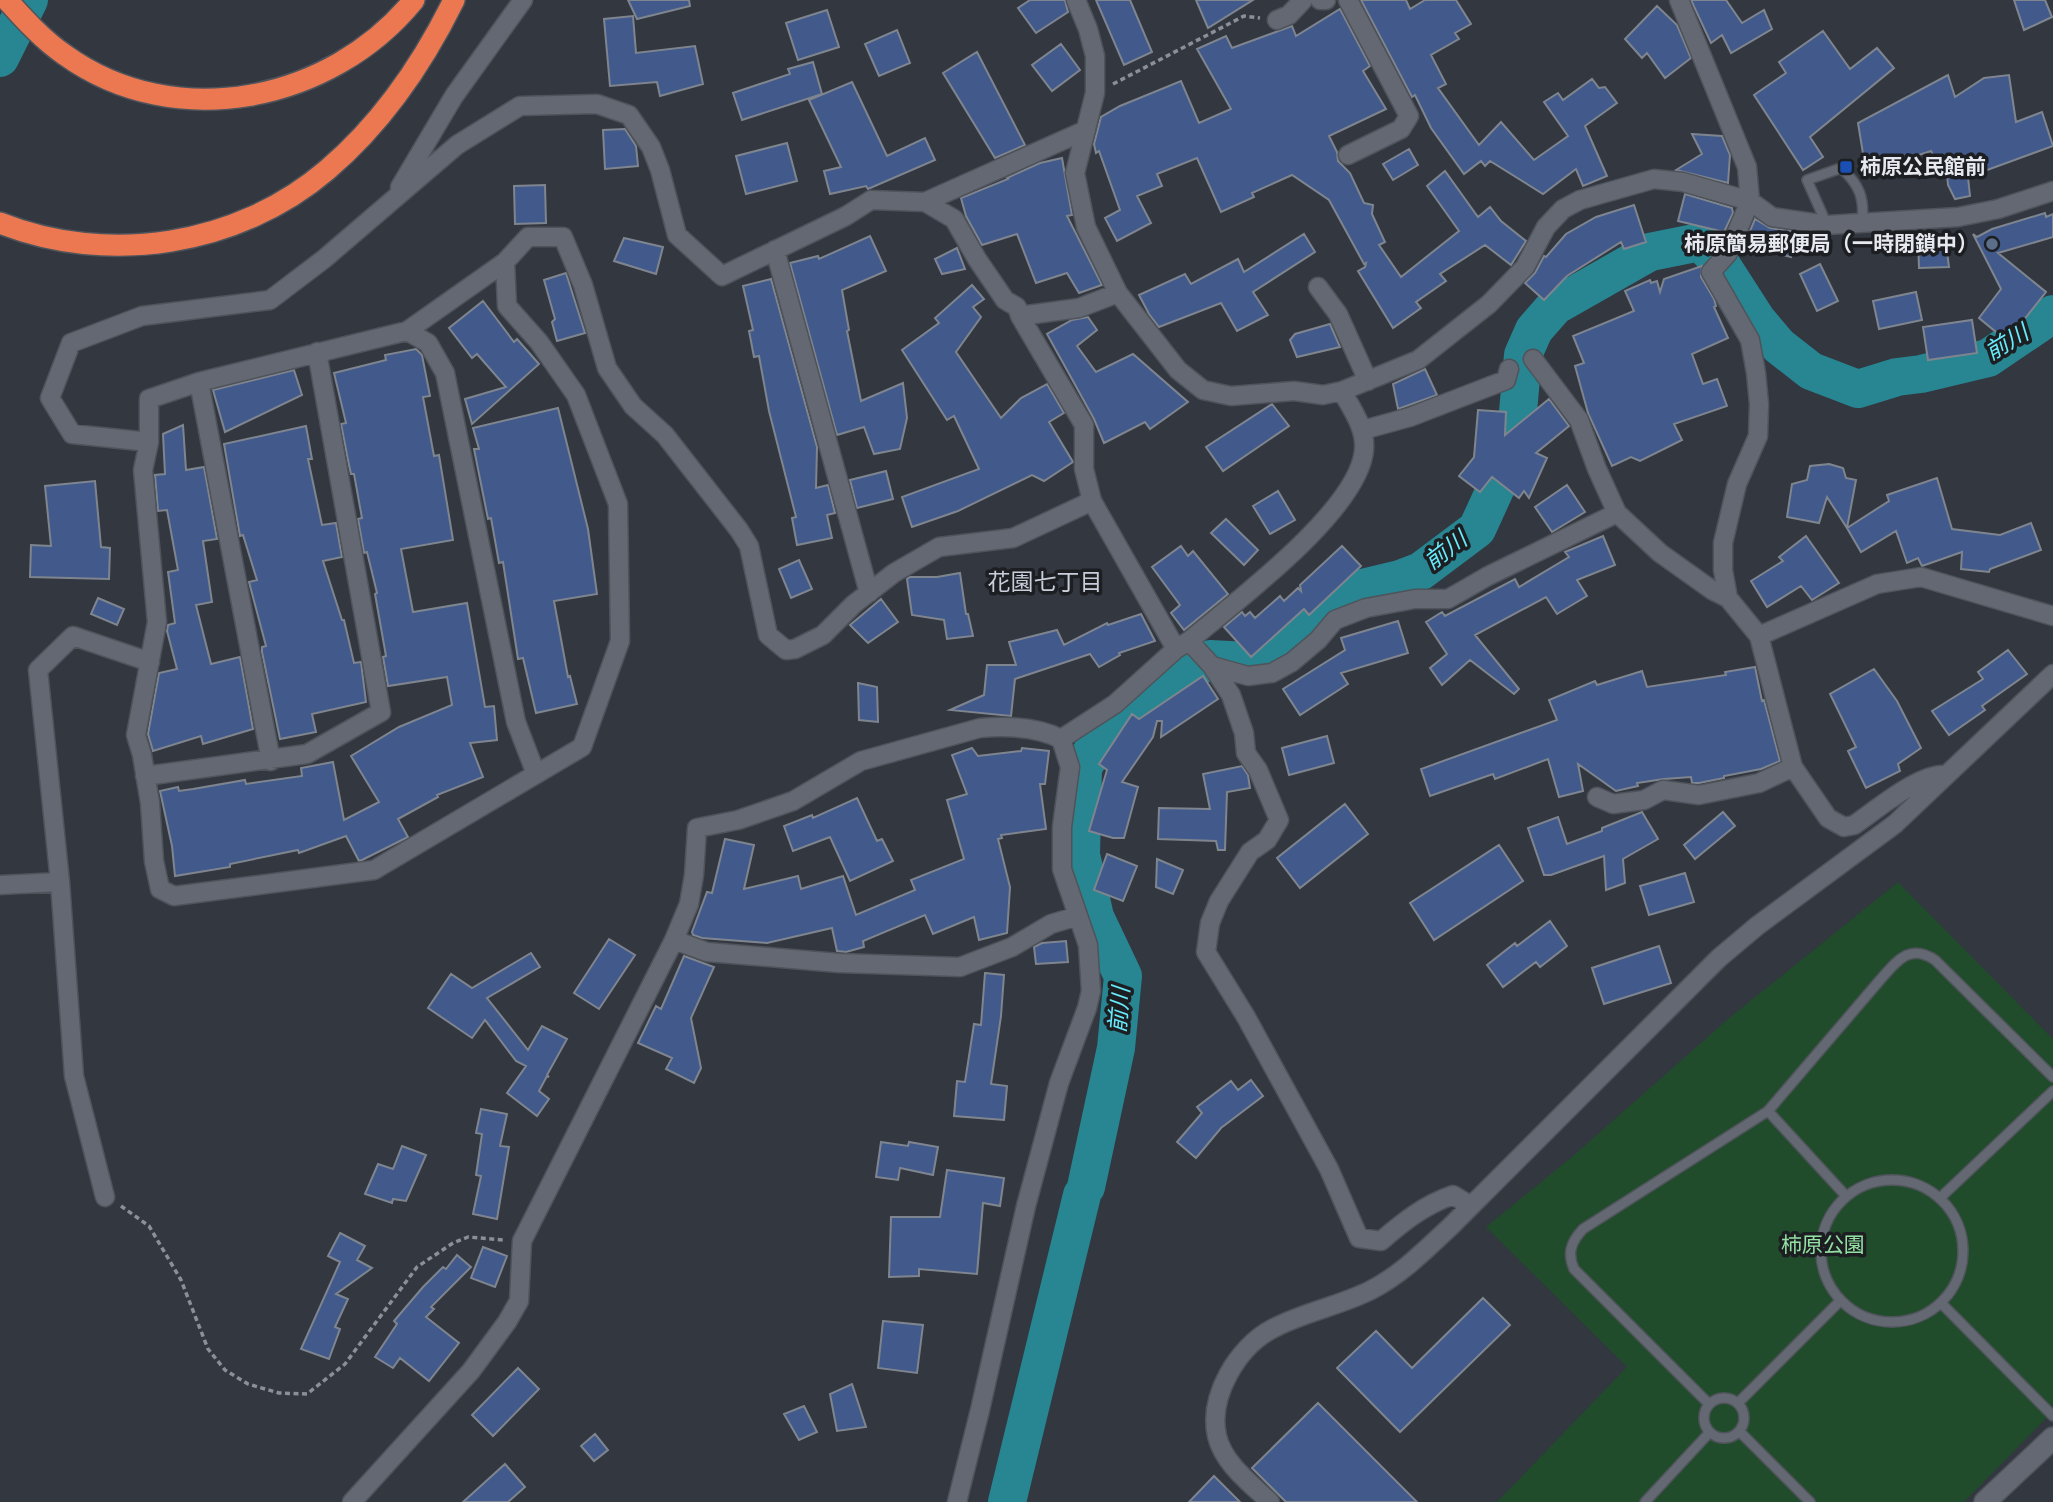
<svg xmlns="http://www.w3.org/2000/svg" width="2053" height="1502" viewBox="0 0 2053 1502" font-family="'Varela Round','Noto Sans JP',sans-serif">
<rect width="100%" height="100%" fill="#323740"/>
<path fill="#204c2b" d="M1898,882l155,157v372l-89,91h-467l130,-135 -141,-140 87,-71 155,-137z"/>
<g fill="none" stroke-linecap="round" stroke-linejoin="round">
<path stroke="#278691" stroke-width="38" d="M0,58l29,-58
M1086,1187l30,-139 7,-72 -28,-59 -14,-62 2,-87 23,-43 104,-66 58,3 86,-72 46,-11 21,-8 56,-42 38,-83 8,-91 11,-25 21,-24 95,-54 50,-10 19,19 38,59 22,26 32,25 47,18 39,-12 24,-3 67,-16 65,-44
M1007,1502l75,-307"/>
</g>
<path fill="#415a8b" stroke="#7f858f" stroke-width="2" d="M628,0h61l1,6 -53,13z
M1030,0h35l3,12 -32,21 -18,-25z
M1096,0h34l22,52 -28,13z
M1196,0h57l-45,28z
M1361,0h45l4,9 15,-9h31l15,24 -16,9 4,6 -28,16 15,29 -8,4 41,57 22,-23 33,38 34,-24 -24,-34 14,-9 5,7 29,-21 7,9 6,-1 12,16 -32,23 22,50 -24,10 -7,-17 -33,25 -53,-33 -5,5 -4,-5 -17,13 -33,-46 -16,-33 -3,2z
M1691,0h35l16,23 22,-13 8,19 -41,24 -9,-18 -11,8z
M2014,0h31l7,17 -28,13z
M1657,6l20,19 14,33 -26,20 -18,-25 -5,5 -17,-19z
M1340,9l30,57 -7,5 23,38 -57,27 8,16 1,9 12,12 14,30 9,2 -1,9 13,28 -6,3 22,32 58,-46 -32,-45 18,-15 33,46 12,-10 11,14 25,20 -15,24 -26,-20 -45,29 6,7 -30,21 5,6 -28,20 -35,-57 7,-4 1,-4 -2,1 -35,-64 -37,-25 -40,18 2,4 -33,15 -24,-54 -40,16 5,12 -25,10 14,27 -34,18 -12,-23 15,-8 -21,-59 -3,2 -2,-9 7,-27 19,-11 61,-25 18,42 32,-14 -34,-60 29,-13 6,12 60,-22 4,10z
M827,10l12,37 -41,13 -12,-37z
M633,16l3,37 59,-7 8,38 -43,12 -3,-14 -47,4 -6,-67z
M897,30l13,33 -31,13 -14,-32z
M1823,31l27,38 27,-21 17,20 -84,69 13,20 -20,13 -49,-75 32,-22 -7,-11z
M1061,44l19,26 -28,21 -20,-26z
M977,52l48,93 -30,13 -52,-85z
M813,62l9,32 -80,26 -9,-27 57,-19 -2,-5z
M1948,75l7,22 29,-19 25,-3 7,47 26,-10 11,34 -85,31 2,19 -15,3 -7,-14 -1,-10h-4l-12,-24 -65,21 -8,-49z
M852,82l35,74 38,-18 10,22 -67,29 -2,-3 -36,8 -6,-23 17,-4 -32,-67z
M625,129l11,17 2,20 -33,3 -2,-39z
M1692,134l30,2 8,19 -2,28 -52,-13 26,-16z
M787,143l10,38 -51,13 -10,-38z
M1409,149l9,16 -25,15 -10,-16z
M1062,158l10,57 -5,1 35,69 -23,8 -12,-20 -31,10 -19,-49 -35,11 -16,-29 -5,-18 47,-19 -1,-1 33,-15z
M545,185l1,38 -31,1 -1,-38z
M1685,194l47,14 1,5 -9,19 -46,-11z
M1634,205l12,37 -22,7 -3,-7 -54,34 -23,24 -19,-17 10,-10 9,-17 2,1 20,-23 30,-17z
M2045,213l1,4 7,-3v23l-55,16 48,39 -39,49 -28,-23 22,-29 -28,-55 4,3 15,-8z
M1755,219l15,9 28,4 -7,25 -35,-9 13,-5 -22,-5z
M1304,234l11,18 -62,40 15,23 -31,16 -16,-28 -62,24 -10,-13 -10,-19 46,-21 6,10 47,-25 6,13z
M870,236l16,35 -44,19 7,40 -2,1 14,70 42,-18 4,35 -7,31 -26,5 -10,-27 -27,8 -47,-172 28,-7 1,3z
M1945,236l4,31 -30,1 -1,-29z
M624,238l39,9 -7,27 -42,-13z
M957,248l8,21 -23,5 -7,-15z
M1820,264l18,37 -21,10 -17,-37z
M1702,266l-1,11 13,22 2,7 -2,1 14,31 -36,16 11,30 14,-5 10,27 -53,18 8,16 -42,21 -9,-4 -19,9 -24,-53 -13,-47 9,-3 -11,-27 61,-25 -9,-20 25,-11 1,3 6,-2 3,11 4,-13z
M566,273l19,60 -28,8 -5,-19 3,-3 -11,-39z
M771,279l46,168 -1,41 12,-3 7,28 -8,2 5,23 -35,7 -5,-27 4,-1 -27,-106 -10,-55 -5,1 -5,-26 4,-1 -10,-44z
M972,285l12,14 -11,8 8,10 -25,35 45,66 20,-20 26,-14 17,29 -15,9 24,40 -29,19 -12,-6 -74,36 -46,16 -10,-30 77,-28 -25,-53 -7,4 -45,-70 37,-27 -4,-5z
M1916,292l6,28 -43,9 -6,-28z
M483,301l31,41 3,-3 22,25 -67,60 -7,-25 41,-12 -29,-33 -5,4 -23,-30z
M1088,317l9,13 -20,16 19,26 37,-18 55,48 -38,27 -5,-7 -41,21 -10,-24 -47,-85 25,-14z
M1972,320l5,33 -49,7 -5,-33z
M1330,324l10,23 -43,10 -7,-17 5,-6z
M416,349l6,6 8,41 -7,1 11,59 5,-1 14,85 -52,9 12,63 54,-9 18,104 9,-1 3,34 -27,3 13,34 -46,18 1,2 -40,22 10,18 -46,23 -3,1 -13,-25 -47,17 -1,-3 -68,14v3l-55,9 -3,-30 -12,-55 18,-4 1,4 14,-2 52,-9 1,4 56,-8 -1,-8 32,-6 11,58 35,-18 -28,-46 48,-29 53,-22 -5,-28 -59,9 -5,-29 3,-1 -11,-62 2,-1 -10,-41 -3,1 -6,-34 4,-1 -8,-44h-3l-2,-9 -8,-41 5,-1 -12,-50 52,-13 -1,-5z
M1425,369l12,26 -39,14 -5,-25z
M294,370l8,25 -77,37 -12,-42z
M1549,399l20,27 -33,27 11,5 -18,40 -5,-7 -5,7 -27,-21 -12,15 -21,-16 15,-19 4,-47 28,2 -1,23z
M1272,404l17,22 -66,45 -17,-24z
M558,408l30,121 9,65 -43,7 14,76 2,-1 7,28 -41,9 -13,-55 -5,1 -15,-97 -4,1 -8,-45 -3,1 -14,-70h5l-6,-21z
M183,425l3,45 18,-3 13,72 -14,2 9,61 -16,3 15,59 29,-7 13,72 -50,15 -2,-8 -48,15 -5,-17 11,-61 18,-4 -10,-38 1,-6 7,-2 -7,-51 10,-2 -11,-60 -9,1 -3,-36 10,-1 -2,-40z
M306,426l6,33h-4l14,66 14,-2 6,34 -19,4 19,59h2l10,43 7,-1 5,40 -54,12 4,18 -36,7 -18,-87v-5l4,-1 -17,-64 8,-2 -14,-45 -3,1 -16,-92z
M1829,464l14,4 3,10 10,2 -9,48 -20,-31 -8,26 -32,-6 5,-33 15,-4 3,-14z
M886,471l7,28 -36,9 -7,-28z
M1937,478l15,51 48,6 31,-12 10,27 -51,19 -1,3 -28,-3 1,-17 -40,14 -4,-8 -11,5 -11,-32 -35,21 -14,-24 42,-27 -2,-6z
M95,481l6,66 9,1 -1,31 -79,-2 1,-32 20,1 -6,-60z
M1567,485l18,27 -33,20 -17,-25z
M1278,491l17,29 -25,14 -17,-28z
M1226,519l32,31 -14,15 -33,-32z
M1603,536l12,29 -38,15 10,16 -30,18 -11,-17 -71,38 44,54 -5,5 -44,-34 -28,25 -12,-17 17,-14 -21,-32 16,-10 3,4 70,-37 4,8 50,-30 -4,-5z
M1806,536l33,47 -27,17 -11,-14 -34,21 -16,-26 32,-20 -4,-4z
M1181,546l7,10 5,-5 35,43 -44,36 -13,-17 9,-8 -28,-38z
M1342,546l19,20 -52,49 -5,-6 -53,48 -27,-30 18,-15 3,4 5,-4 5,6 25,-22 4,5 14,-13 3,3 -1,-6z
M799,560l13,29 -21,9 -12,-29z
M960,573l6,41h2l5,22 -26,3 -3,-19 -32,-5 -5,-36 3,-2h27z
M98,598l26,11 -7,16 -26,-11z
M881,599l17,23 -30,21 -18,-18z
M1141,614l14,27 -36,12 1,2 -21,12 -9,-13 -75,25 -4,37 -61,-6 34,-15 3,-30h29l-7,-23 48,-12 7,15 43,-22 1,2z
M1398,621l10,32 -67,20 7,11 -48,31 -17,-26 62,-39 -4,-12z
M2008,650l19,24 -45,32 3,4 -36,25 -17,-24 51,-32 -5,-7z
M1755,667l7,34 2,-1 16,61 -19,8 -37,7v2l-25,5h-7l-1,-6 -27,2 -27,4 1,3 -22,5 -38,-27 5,27 -24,6 -11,-38 -53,20 -2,-5 -63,22 -9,-27 136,-49 -8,-20 46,-19 2,4 45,-14 5,16 79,-12 -1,-3z
M1874,669l23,32 24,47 -23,16 2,7 -34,17 -18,-37 8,-4 -26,-53z
M1203,676l15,23 -57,38 1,-16h-5l-4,16 -31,45 16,5 -14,51h-11l-24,-7 18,-61 -8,-6 33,-50 7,5z
M858,683l19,4 1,35 -19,-2z
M1327,736l7,27 -45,12 -7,-27z
M972,748l6,8 43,-5 1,-3 27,3 -4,33h-5l6,45 -45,6 1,3 -4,1 12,48 -3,46 -28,7 -5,-23 -41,17 -8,-19 -62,26 1,6 -18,5 -9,-1 -5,-23 -65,15 -65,-5 -9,-3 -1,-3 15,-40 5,1 13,-54 29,6 -10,44 54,-13 3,13 42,-13 13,39 59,-25 -4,-10 53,-21 -17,-59 20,-6 -15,-39z
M1242,766l6,9 2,13 -23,4 -2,58h-7l-2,-9 -58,-2 1,-31 51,1 -7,-35z
M857,798l20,43 5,-2 11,22 -43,20 -20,-44 -37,14 -9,-25 28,-11 1,3z
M1345,804l23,30 -68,54 -23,-30z
M1642,812l16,27 -35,20 2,24 -19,7 -2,-34 -53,19h-7l-16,-47 30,-11 9,27 35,-13v-3z
M1723,812l12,14 -40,33 -11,-14z
M1499,845l24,36 -89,59 -24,-37z
M1107,854l30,12 -14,35 -29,-11z
M1157,859l26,11 -10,24 -17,-7z
M1685,873l9,29 -45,13 -9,-29z
M1550,921l17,25 -27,21 -4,-5 -33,25 -16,-22 28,-22 2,3z
M609,939l26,16 -36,54 -25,-16z
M1066,941l2,21 -32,2 -2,-17 8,-4z
M1659,946l12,37 -67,21 -12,-36z
M531,953l9,14 -53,31 41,52 14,-24 25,13 -20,36 2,2 -2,-1 -8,15 10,8 -12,17 -30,-23 19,-27 -10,-5 -31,-41 -13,18 -44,-30 23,-34 21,14z
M684,956l30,11 -23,51 10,50 -7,15 -28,-14 6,-11 -34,-15 18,-37 5,3z
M985,973l19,2 -3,41 -10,68 16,2 -3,34 -50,-4 3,-35 8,1 9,-58 7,1z
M1251,1080l12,16 -42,32 -25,30 -19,-16 25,-29 -5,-6 34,-26 7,9z
M481,1109l26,5 -7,32 9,1 -12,72 -24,-5 8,-38 -5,-1 6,-41 -6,-1z
M881,1142l27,4 1,-4 29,5 -5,28 -33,-7 -2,12 -22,-3z
M402,1146l24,9 -20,46 -13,-2 -1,4 -27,-9 13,-30 15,5z
M947,1170l57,8 -4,28 -17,-3 -6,71 -58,-5v7l-30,1 2,-60h49z
M340,1233l25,13 -8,14 15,8 -36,26 12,5 -13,28 5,2 -11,30 -28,-10 39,-87 -12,-6z
M483,1247l24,9 -12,31 -24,-9z
M457,1255l14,12 -40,40 3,2 -8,8 33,26 -30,38 -29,-23 -7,10 -18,-11 22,-33 -3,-3 29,-34 20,-20 3,2z
M1483,1298l27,27 -110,107 -63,-64 39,-37 36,37z
M883,1321l40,4 -6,48 -39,-5z
M518,1368l21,21 -46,47 -21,-21z
M852,1384l14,43 -29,4 -7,-37z
M1318,1403l99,99h-131l-34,-34z
M804,1406l13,26 -18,8 -15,-26z
M595,1434l13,16 -14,11 -13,-15z
M505,1464l20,23 -17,15h-45z
M1214,1476l26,26h-51z"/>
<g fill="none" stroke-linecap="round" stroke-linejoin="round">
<defs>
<path id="service" d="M1827,225l-20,-45 34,-12c18,16 24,30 21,55
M1768,1111l78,85
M1821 1251a71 71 0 1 1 142 0a71 71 0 1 1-142 0Z
M1940,1198l113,-107
M1941,1303l112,113
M1704 1418a20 20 0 1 1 40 0a20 20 0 1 1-40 0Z
M1738,1403l102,-102
M1709,1404l-135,-135c-7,-16 -3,-27 9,-40l185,-118 112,-131c17,-19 29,-37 55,-20l118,117
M1739,1431l71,71
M1645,1502l65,-70"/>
<path id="minor" d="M1076,0l12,29 7,27v37l-20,80 11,54 32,66 60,77 25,20 28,6 63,-5 29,4 19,-4 76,-31 71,-56 36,-37 21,-40 17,-18 17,-9 74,-21 29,3 67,19 22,16 55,8 131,-8 40,-8 55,-18
M1320,0h6
M1348,0l61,116 -8,13 -53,26
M1679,0l68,167 3,34 -22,52 -17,19 39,68 6,33 3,31 -1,32 -21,48 -14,59v27l5,28 31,38 34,131 35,51 16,9 10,-2c22,-15 61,-48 87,-50
M1277,20l12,-5 14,-15
M400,187l54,-91 69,-96
M925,202l161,-72
M775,250l94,343
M1318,287l20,27 30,67
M1020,316l64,109v44l8,32
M407,331l98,-69
M1533,359l46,61 18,49 20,44 43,40 52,37 16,8
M199,382l72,379
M1363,430l47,-13 96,-37 3,-11
M149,442l-77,-8 -22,-36 21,-55 71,-27 128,-16 54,-41 133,-114 63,-39 77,-2 32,11 22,32 9,23 17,65 45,41 124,-60 25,-16 54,2 29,17 23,40 28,41 12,7 3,9 59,-8 39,-15
M1759,636l118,-52 44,-7 132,39
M1189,641l23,25 19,29 13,38 2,20 12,17 21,50 -12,20 -17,12 -31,49 -9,22 -4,29 40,65 83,152 30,69 22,3c22,-19 43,-36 72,-46l18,11
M1212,666l36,10 24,-3 20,-11 26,-22 17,-20 31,-12 49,-9h33l40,-23 129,-63
M1061,739l54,-35 61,-55 13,-8c46,-39 170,-131 175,-191 2,-22 -12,-40 -22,-59
M536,774l-20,-52 -71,-349 -17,-30 -21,-12 -208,51 -50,17v43l-6,28 14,152 -21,113 6,20 8,48 4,58 6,28 14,7 200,-26 208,-123 38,-106 -2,-137 -42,-109 -37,-53 -32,-36 -2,-44 23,-25h35l20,48 24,83 26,38 32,29 74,95 10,16 19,89 18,15 9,-1 28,-14 31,-31 40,-31 45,-26 74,-9 79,-37 84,148
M145,776l162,-22 74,-42 -64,-360
M1597,797l16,7 31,-4 19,-10 36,5 60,-12 34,-16
M0,885l60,-3
M674,940l33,12 132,11 121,4 52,-20 39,-23 27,-8
M105,1197l-31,-121 -14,-194 -22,-212 35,-34 77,26
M352,1502l119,-131 36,-49 12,-21 3,-60 152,-301 15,-36 5,-29 3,-47 41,-8 55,-19 68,-40 119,-33c25,-2 58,-1 81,11l9,28 -8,60v42l26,76 3,46 -4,17 -28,75 -33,123 -46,204 -23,92
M1270,1502c-19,-18 -47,-39 -53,-66 -9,-40 21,-89 55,-107 31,-17 68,-23 99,-39 30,-15 54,-40 79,-63l269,-269 38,-32 138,-102 158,-150"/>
<path id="tertiary" d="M1985,1502l68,-64"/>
<path id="motorway" d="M7,0c18,20 36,40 58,55 110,79 266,47 349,-55
M0,223c108,43 238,23 327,-53 54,-46 96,-107 127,-170"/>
</defs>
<use href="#service" stroke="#4f535a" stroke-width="12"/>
<use href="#minor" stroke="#4f535a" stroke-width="21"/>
<use href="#tertiary" stroke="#4f535a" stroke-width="24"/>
<use href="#motorway" stroke="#4f535a" stroke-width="24"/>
<path stroke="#8b8f97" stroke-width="3.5" stroke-dasharray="5 3.5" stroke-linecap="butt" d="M1113,84l131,-68 16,2
M121,1206l28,20 32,54 27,69 17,21 23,14 31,9 28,1 38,-30 72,-97 36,-24 15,-6 35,3"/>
<use href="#service" stroke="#636873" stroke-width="9"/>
<use href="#minor" stroke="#636873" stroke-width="18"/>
<use href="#tertiary" stroke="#636873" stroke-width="21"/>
<use href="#motorway" stroke="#ec7851" stroke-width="21"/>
</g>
<rect fill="#1a4fb4" stroke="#1c1e22" stroke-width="2.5" x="1839" y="160" width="14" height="14" rx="3.5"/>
<circle fill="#5c6f8a" stroke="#1c1e22" stroke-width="2.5" cx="1992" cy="244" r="7"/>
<g text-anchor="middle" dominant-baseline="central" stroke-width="7" stroke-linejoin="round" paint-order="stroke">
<g font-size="21" font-weight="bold" fill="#e6e9ef" stroke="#1c1e22" text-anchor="start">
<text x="1860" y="167">柿原公民館前</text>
<text x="1978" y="244" text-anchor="end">柿原簡易郵便局（一時閉鎖中）</text>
</g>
<g font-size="21" fill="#92e0a2" stroke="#1c1e22">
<text x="1823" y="1245">柿原公園</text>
</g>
<g font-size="23" font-style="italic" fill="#67eafa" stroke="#1c1e22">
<text transform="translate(2007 343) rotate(-31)">前川</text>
<text transform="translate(1446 551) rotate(-37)">前川</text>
<text transform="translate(1120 1010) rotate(-85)">前川</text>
</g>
<g font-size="23" fill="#c8ceda" stroke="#1c1e22">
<text x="1045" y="583">花園七丁目</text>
</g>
</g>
</svg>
